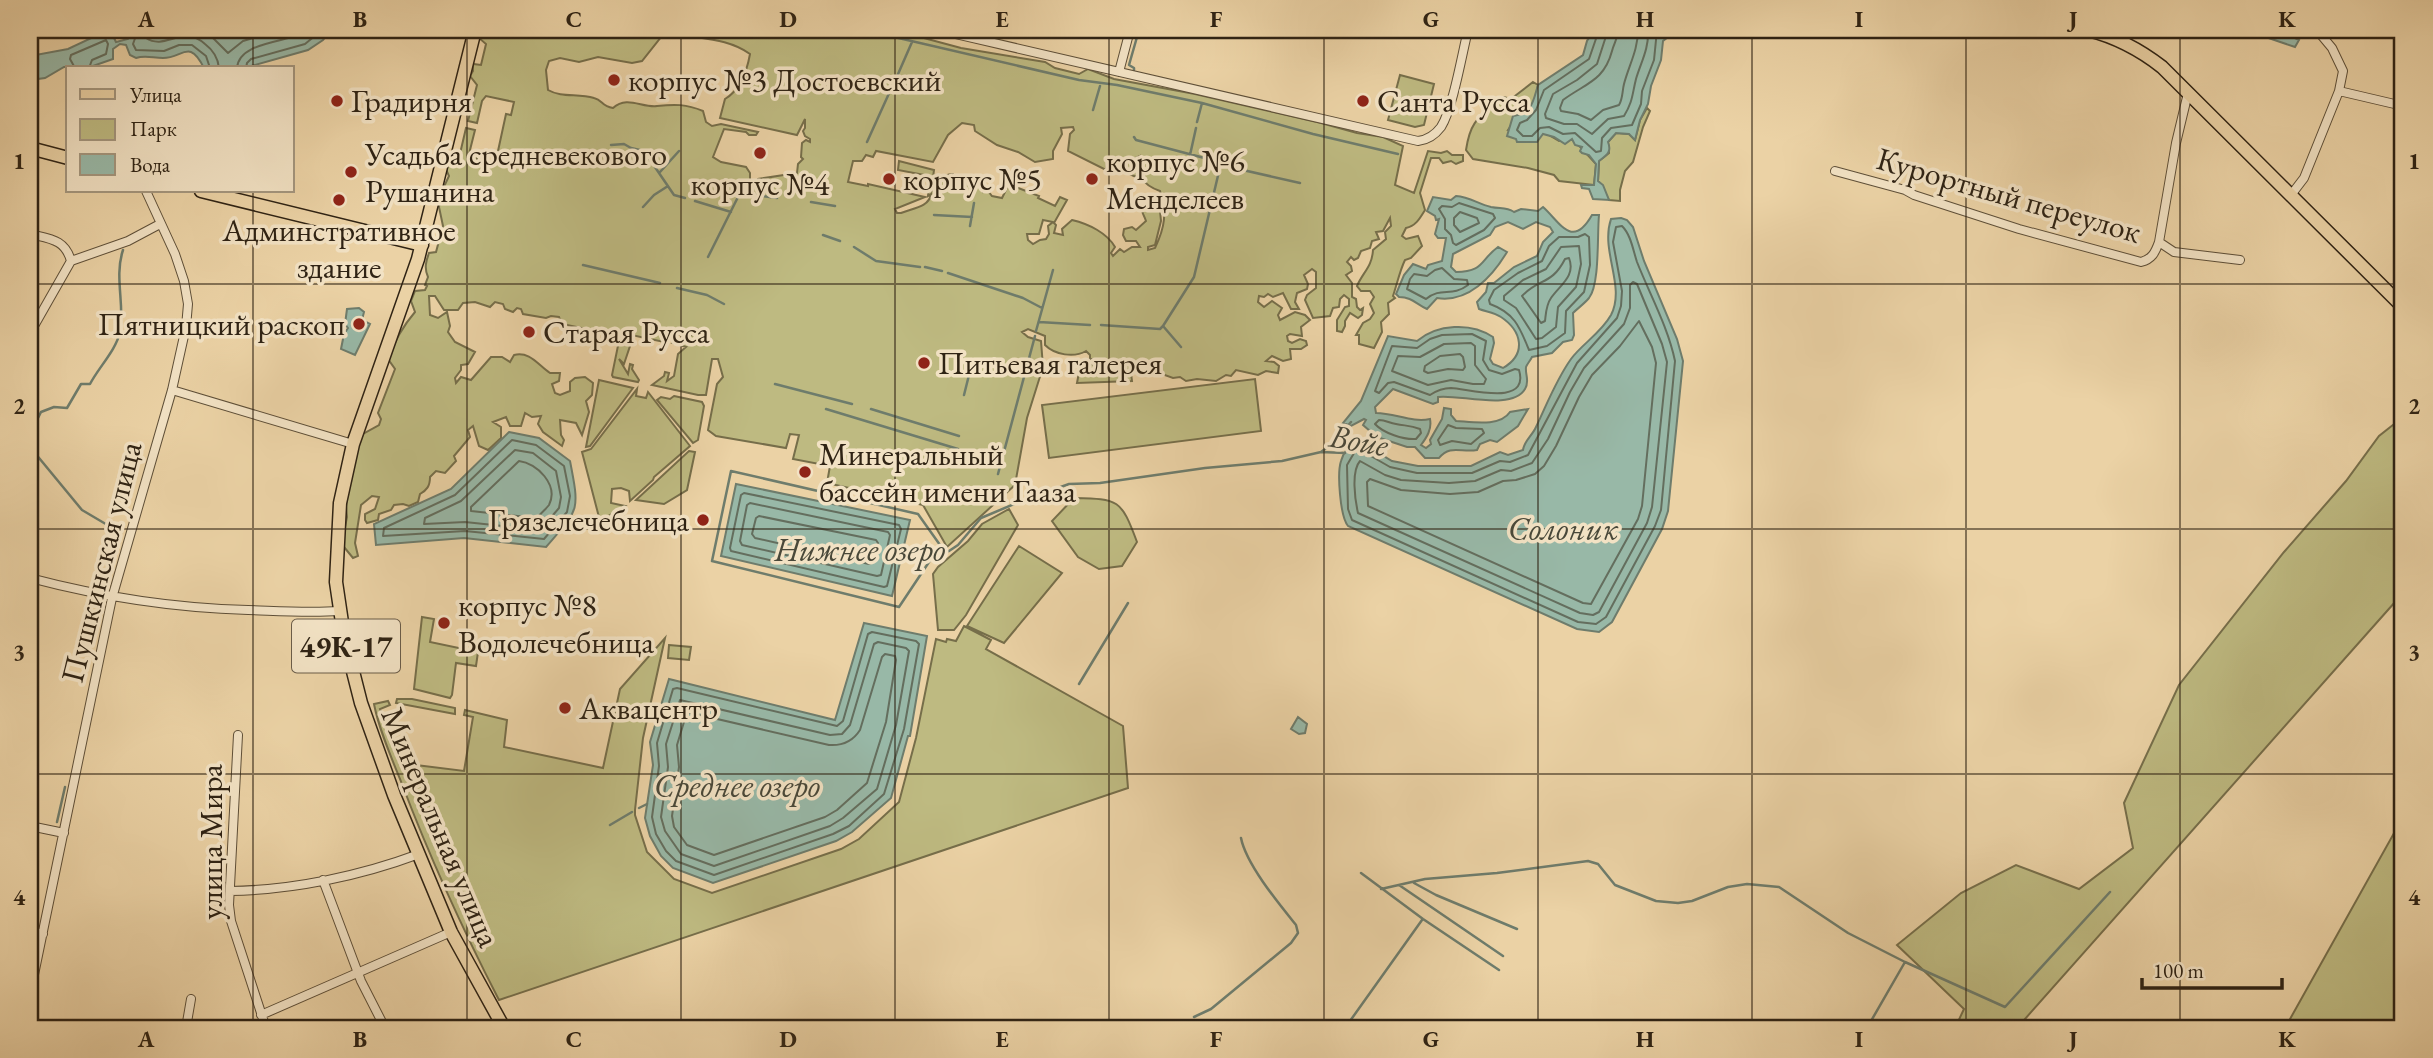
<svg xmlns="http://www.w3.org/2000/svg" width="2433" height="1058" viewBox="0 0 2433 1058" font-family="'EB Garamond',serif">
<rect width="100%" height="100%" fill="#ebd2a5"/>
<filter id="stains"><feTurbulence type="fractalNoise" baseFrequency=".00286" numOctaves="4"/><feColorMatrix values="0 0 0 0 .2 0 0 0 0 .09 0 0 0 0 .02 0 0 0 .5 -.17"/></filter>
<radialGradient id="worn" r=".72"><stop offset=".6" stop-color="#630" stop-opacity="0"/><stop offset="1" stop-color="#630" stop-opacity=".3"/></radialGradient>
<path fill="#beba81" stroke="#766e4a" stroke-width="2" fill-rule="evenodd" d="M481,30h413l67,18 84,14 10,6 24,6 9,-5 26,10 81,15 126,29 36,10 26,4 20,9 -8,39 19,8 14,-42 13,2 6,-2 5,4h11v6l-7,3 -5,-3 -8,2 -4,-5h-8l-11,35 5,17c-5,8 -9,16 -19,18l-4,8 4,3 12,-3 4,10 -11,12 -6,2c-5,10 -8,24 -12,36l2,2 -7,5 1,11 -8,8 1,10 -8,16 -15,-4v-9h-3l7,-12 7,-4 4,-6 -4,-9 4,-7 -4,-6h-9l-4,-5c6,-14 15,-19 16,-36l13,-11 -1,-7 6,-6 -1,-8 -7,13 -7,1 3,7 -7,2 -2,7 -9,3 -3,7 -4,2 -3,-3 -4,5 4,4 1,5 -6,4 6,8v14l4,2 1,8 3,3 3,-2 -1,7 -4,3 -8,-5 -5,8v5l-3,6 -5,-1v-11l8,-13 4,-1v-7l-5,-4 -4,4 -1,8 -6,1 -3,8 -17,2 -8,-18 2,-5 9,-7v-16l-4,-3 -8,6 4,9 -1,5 -10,4 -2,9 4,7h-8l-8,-16 -10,4 -5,-3 -4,3 -5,-1 -1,6 6,5 8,-6 10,7 -4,7 2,5 15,-8 10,3 5,5 -9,7 1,9 -12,-2 -3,2 1,5 4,2 8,-4 6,2 1,4 -6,4h-11l1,10 -8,2 -11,-5 -6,5 8,1 5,4 -1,7 -12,-2 -8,4 -22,-5 -5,6 -5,-1 -10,6 -19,-2 -11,2 -6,-4 -7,1 -22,-8 -8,3 -40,-8 -8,-6h-5v-4l-4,-4c-12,7 -31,4 -41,-6v-9l-17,-7 -6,3 6,5 13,4 2,26 -16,51 -12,67 -68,62 -24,-42 -96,-22 3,-17 -37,-7 6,-24 -9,-1 -4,14 -70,-12 -8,-6 9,-46 6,-7 -5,-18h-6l-6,36h-8l-46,-10 12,-9 1,-4 4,1 -2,8 7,-5 4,-22 8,-7 -13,-4 17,-8 10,1 5,-6 -13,-2 -28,14 -37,-8 -3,3 7,6 -7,21 -5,-5 9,15 2,-10 3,1 -1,4 7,11 -1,2 -25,-5 -1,-2 8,-39 -53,-11 -6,-3 -2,-5 -8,-1 -5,2 -23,-4 -2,-5 -4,-1 -4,4 -8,-3 -2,-5 -8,-2 -5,5 -15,-5 -12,1 -5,7h-14l-9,-14h-6l1,19 8,3 9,-6 3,14 -2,6 7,10 20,10 -7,12 -7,1v5l-6,8 1,5 5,-6 10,3 20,-23h11l8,5 4,-7c16,-4 24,10 36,18h10l-1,8 -7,3 3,9 5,2 10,-4v-9l5,-4 10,-1 8,6 -1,12 -6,6 3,11 -7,23 -6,-12 -16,-3 1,15 3,5 -2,6 -19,-14 -5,-8 3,-8 -9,1 -7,-4 -4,13h-11l-4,-9 -13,5 8,5v11l-13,12 -9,-4 -6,-20 -5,4 2,7 -16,19 2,5 -11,12 -9,-2 -6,6c0,9 -3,13 -10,17l-2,8 -9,4 -6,-2 -9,1 -3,5 -12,4 -1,6 -11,3 -2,-3v-6l10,-5 4,-12 -7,-1 -11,9 -6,38 3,13 -5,2 -9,-11 -1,-10 4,-20 -1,-11 6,-46 11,-26 16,-9 2,-6 -3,-6 17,-44 -7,-10c6,-17 15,-33 27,-47l-4,-11 4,-10 10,-1 2,-4 -2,-1 3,-8c-4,-9 -2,-16 1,-24l7,-1 7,-26 -4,-19 2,-14 8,-17 -4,-9 5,-12 9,3 7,-30 9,2 -6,24 8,2v4l22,4 3,-12 -4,-1 8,-37 5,1 3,-13 -28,-6 -4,5 -5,22 -9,-2 9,-36 -7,-9 3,-5v-7l8,1 5,-21 -7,-6zM673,33c27,6 55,5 77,21 -3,17 -10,36 -25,45l-5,19 77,17 8,-16v9l-2,3 2,5 5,3v3l-4,-2 -4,3 -1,14 2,2 -5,5 -1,9 -39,6 -4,8 -4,2v-16l-4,-6 -25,-5 -8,-5 11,-28 22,3 3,3h7l2,-3 -37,-8 -9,2 -6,-4 -3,-11c-17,-7 -28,-7 -46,-5 -15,2 -30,-11 -44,2 -12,-2 -10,-8 -19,-10 -16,-5 -32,0 -46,-8l-2,-20 3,-9 11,-3 19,4 19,-5 34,6 10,-2 20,-25zM962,123l12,2 1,6 22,14 21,7 17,10 18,-3v-8l9,-17 -1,-6 12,-1 1,3 -4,4 -2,17 38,19 1,-7 29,14 3,-8 -6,-10 7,-3c0,20 0,28 20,35 7,23 5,36 -5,57l-7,2v-3l7,-2 6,-24 -2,-20 -4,-4h-7c-12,9 -5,15 -2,24l-10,9 -4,-3 -8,2 -1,6 3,6h10l4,6h-8l-8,5 -4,-3 -7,7 -2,-3 4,-6c-8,-14 -26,-23 -43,-27l-10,9 1,6 -9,-2 2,-8 -2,-2 13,-23 -7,-3 -5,9 -17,-8 1,-2 -26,-10v-2l-3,-2 -8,16 -10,-2 -4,-5 -5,1 -2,-4 5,-2 -6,-4 -22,-1 -5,-7c-14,1 -16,8 -22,18l3,-22 -35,-9 -1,9 32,6 -2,20 3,-2c-2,13 -17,14 -30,19h-4l-2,-4 30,-12 -57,-13v2l-20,-4 5,-21h9l4,-6 7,2 3,-6 57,11 15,-27zM1043,220l10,2 -5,4 1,8 -3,5 -6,1 -7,4 -5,-4 -1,-6h12z
M1400,75l34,9 -10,41 -9,2 -27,-7z
M1533,82l5,3c-1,4 -1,8 -2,12 -4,13 -21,22 -28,33l39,4 12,7 13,-3 24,26 -2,21 -35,-4 -5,-6 -26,-7 -55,-9 -7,-9c5,-34 16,-33 38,-53l7,2z
M1647,108l3,3 -7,16 -10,35 -8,9 -5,19v11l-11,-1 -11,-19 1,-20 10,-8 -1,-11 8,-9 13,1 6,6 5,-20z
M1081,362l50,11 1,8 -55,2z
M1255,379l6,52 -212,27 -7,-53z
M599,380l34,8 -43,58 -4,1z
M637,389l-1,7 10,2 2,-6 42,54 -36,31 -1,3 -23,21 -1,-10 -8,-3 -9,1 -1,14 14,3 -25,15 -18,-69 9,-3z
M674,396l28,6 2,4 -6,34 -5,3 -36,-43 4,-3 9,2z
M2403,417v176l-386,435h-62l9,-19 -67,-64 64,-52 55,-28 63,24 54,-41 -9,-45 55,-118 105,-133 62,-71 33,-45z
M689,451l6,1 -8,38 -23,14 -28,-4z
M1074,498c45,1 47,1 63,44l-15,24 -23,3 -21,-12 -26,-36z
M1009,509l9,16 -52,90 -12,15h-16l-5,-56 5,-7 30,-26 14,-17z
M1019,546l43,27 -58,70 -37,-17z
M422,617l12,2 -4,23 48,10 -2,14 -20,-3 -4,32 -2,3 -36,-9z
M964,626l27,14 -5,9 137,77 5,62 -629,212c-36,-70 -69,-142 -97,-216 -10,-25 -23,-54 -28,-80l14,-3 2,4 -10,4 20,54 64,8 9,-54 -9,-2 1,-5 42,10 -3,27 99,21 17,-79 45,-51 -22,100 -8,72v5l12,37 27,27 38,14 129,-44 18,-10 40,-37 17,-64 20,-99 10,3 1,-3 9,2z
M669,645l22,2 -2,13 -21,-2z
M397,699h15l43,9v6l-59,-11z
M2403,817v211h-118z"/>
<path fill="#98b8a7" stroke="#6e7c6c" stroke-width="2" d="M133,30h73l16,3 12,-3h97l-8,10 -15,10 -64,18h-40c-15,-30 -21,-10 -41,-10 -10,0 -18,-3 -27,0l-6,-3 -4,-10 -6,-1 -7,5v10l-20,7 -29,1 -19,11 -15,2v-24l38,-7 38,-18 6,3 4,8 12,-3z
M1662,30l6,7 -5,4 -2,19 -10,26 -3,18 -8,16 -5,20 -6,-6 -13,-1 -8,9c4,10 -1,13 -9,19l-1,20 5,4 6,15 -16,-1 -4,-10 -7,-1 -1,-3h13l2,-21 -7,-9 -7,-2 -2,-2 2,-4 -7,-2 -3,-6 -7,5 -11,-7 -11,-3 -6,8h-20l-1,-3 -9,-3 6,-20c20,-3 20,-15 25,-31l45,-30 4,-14 6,-10z
M2245,30h33l21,10 -4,7z
M1456,196c14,1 22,8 35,11 10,2 15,0 23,5l7,-3 17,2 5,-4c17,15 29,43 49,8h7c-2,20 1,69 -10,83 -5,6 -11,10 -16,15l1,22 -2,5 -9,2 -11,11 -20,4c-2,4 -5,7 -6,10 -1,8 4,14 -1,22 -13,22 -66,5 -87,8v5l-5,2 -40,-15 -18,18 1,6c19,0 36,10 54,6 2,10 -3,18 -9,26l5,3 5,-4 -1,-4 12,-21 2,-11 7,1v6l5,6c17,1 44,6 54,-9l18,-3 -10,17 -21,16 -7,-2 -10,4 -3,6c-15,3 -27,-6 -38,8h-14l-10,-11h-8l-30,-10 -14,-12 3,-5 -2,-1 -13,7 -8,-3 18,-22 27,-65 29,5c20,-17 54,-19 76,-4l1,6 -4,16 3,5 10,4c24,-14 19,-37 -2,-51 -7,-5 -14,-5 -22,-8l-2,-7 9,-10 2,-9h6l20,-16 23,-11 6,-14 10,-10 -3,-5 -14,-5 -13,7 -15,-7 -13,5 -5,8 -37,19 -2,13 5,5c28,0 24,-12 42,-25l9,5c-15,25 -39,51 -70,46l-10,11c-11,-5 -15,-12 -28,-12l-3,-3 8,-19 9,-11 13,5 2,-4 14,-4 4,-23h-8l-3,-4 4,-15 -3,1 -1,-4 -8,-5 6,-14 18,3z
M1621,218l6,2 6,7 11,34 33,78 6,22 -15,150 -6,18 -50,93 -13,10 -22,-3 -229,-103c-8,-10 -11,-53 -7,-65 2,-8 9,-17 16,-21l35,21 26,5h53l29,-14 8,3 15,-5c1,-9 9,-14 13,-23 11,-23 20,-47 35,-68 11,-15 30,-26 40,-44 15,-29 -11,-64 0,-96z
M359,308l5,4 -2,8 8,4 -15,31 -14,-6 3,-15 4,-6 -3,-4 2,-15z
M509,432l30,6 31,23c10,51 9,48 -24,86l-82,-9 -88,7 -2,-21 77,-35z
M736,484l174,36 -18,76 -171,-40z
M864,623l63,13 -17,100h-2l-17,62 -39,34 -16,9 -123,42 -40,-15 -12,-12 -11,-20 -5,-18 8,-53 -3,-23 19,-63 166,41z
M1298,717l9,7 -2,9 -6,1 -8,-5z"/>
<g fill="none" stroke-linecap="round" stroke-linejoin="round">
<path stroke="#646e5e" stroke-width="2" d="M138,30l-5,14 3,6 28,1 15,-6h13l14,11 4,12
M146,30v8c20,13 36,-14 59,6 8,6 13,14 14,24
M205,30l23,23 15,-12 37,-11
M1599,30l-10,29 -45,31 -8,20 -9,10 -7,3 -3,7 6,6h9l8,-8 9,-1 14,7 12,-1 21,19 5,-1 1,-13 9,-10 21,-3 9,-21 1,-13 12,-31 3,-30
M1608,30l-11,34 -20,16 -24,14 -8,20 1,4 18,6h13l15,10 16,-15 16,-3c9,-15 8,-21 12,-37 5,-17 13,-30 12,-49
M1618,30c0,8 -4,13 -6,21 -8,30 -26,32 -49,49l-3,8 1,3 17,3 13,6 12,-10 16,-5c4,-7 3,-13 5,-21 5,-19 14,-34 14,-54
M75,68l-5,-9 1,-4 35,-15 2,4 -2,10 -14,6 -3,8
M237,68c2,-28 54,-25 73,-38
M246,68l1,-5 4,-4 54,-15 17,-14
M1459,203l34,11 2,4 -11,12 -28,15 -3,-2 -2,-8 -6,-6v-10l-6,-10 3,-3 10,1z
M1460,212l17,6 2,5 -19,9 -6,-7v-7z
M1622,226c9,9 11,24 15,36 13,33 31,65 38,99l-14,149 -6,16 -49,91 -10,7 -18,-2 -226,-102 -4,-11 -1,-44 10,-17 33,19 27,6h55l28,-12 10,1 18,-7 49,-92 40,-45 4,-12 1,-15 -9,-49 3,-15z
M1585,234l4,3 1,28 -6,27 -18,19 -1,22 -18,13 -18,4c-9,-22 -14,-37 -39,-46l-1,-4 5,-10 24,-17 24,-12 7,-15 10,-9h19z
M1579,246l2,18 -5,23 -18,20 -2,20 -14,11 -6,1 -20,-31 -12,-8v-4l19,-16 23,-11 15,-22z
M1569,258c7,18 -9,27 -18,40 -5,7 -5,15 -6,23l-4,2 -19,-27c17,-18 30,-11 43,-37z
M1442,268l12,11 13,1 1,5c-17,13 -26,1 -42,14l-19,-10 3,-10 4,-5 13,2 8,-6z
M1633,282l4,2 25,60 5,18 -15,145 -5,16 -48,89 -6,3 -13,-2 -222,-100c-3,-13 -7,-42 2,-52l25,14 16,5 48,3 26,-2 26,-11 10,1 21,-8 16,-24 22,-47 14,-24 40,-44 6,-16v-23z
M1639,321l13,26 4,16 -14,143 -4,13 -47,85 -8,-1 -215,-97 -1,-24 3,-3 31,11 49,4 28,-2 25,-11 13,-1 19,-6 9,-8 12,-20 23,-49 13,-22 28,-29z
M1472,334l14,7 -3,19 6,10 13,4 13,-5 4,1c11,37 -49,19 -68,18 -7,0 -15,3 -21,7l-36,-13 -6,1 -9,10 -4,-2 17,-45 25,2 13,-9 12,-4z
M1471,343l4,3v19l11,14 -2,5h-11l-22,-4 -23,5 -36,-14 6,-15 22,1 24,-13z
M1460,354l3,3 2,10 -2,3 -15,-1 -20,4 -4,-2 1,-5 15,-10z
M1379,420c7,0 10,3 17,4 9,2 14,1 24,5l1,4 -5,6c-12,1 -33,-6 -41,-15z
M1448,425l8,3 26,1 2,4 -13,11 -19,-3 -12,4 -2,-5z
M512,440l24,5 28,21 6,30 -3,16 -23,27 -79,-8 -82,5 1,-8 71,-33z
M515,450l18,3 23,18 5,26 -2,11 -19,22 -75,-8 -41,2 1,-6 36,-17z
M519,461c18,2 40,24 30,44 -3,4 -9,9 -12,13l-66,-7v-4z
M744,493l155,32 2,4 -14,57 -3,1 -153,-36 -1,-3 11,-53z
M750,503l138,29 2,3 -9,40 -4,1 -135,-31 -2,-4 7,-36z
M759,516l117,24 2,3 -5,19 -4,2 -114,-26 -3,-4 4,-16z
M872,632l44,9 3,3 -15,85 -20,65 -35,32 -16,8 -119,41 -38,-14 -10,-10 -10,-17 -4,-17 7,-51 -2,-23 16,-54 4,-1 160,38 6,-5 25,-87z
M878,642l28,6 3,3 -13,74 -19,64 -34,29 -13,8 -116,40 -33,-12 -16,-23 -4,-14 7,-50 -2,-23 14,-44 150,35 12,-1 8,-9 24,-81z
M885,654l10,2 1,4 -10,62 -19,61 -30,27 -12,7 -111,38 -27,-10 -13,-18 -2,-11 7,-49 -2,-22 10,-33 142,33c14,1 24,-4 31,-15l22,-73z"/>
<path stroke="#6e7c6c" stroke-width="2.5" d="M864,30l215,50 38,5 85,18 111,31 85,20
M1134,70v-2l-5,-3 10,-35
M895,81l17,-39
M1093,110l7,-24
M1197,122l5,-19
M1134,137l2,3 76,20 22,8 66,15
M867,142l24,-53
M611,145l13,-1 7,4 13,3 30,44 11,3
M1190,155l6,-27
M660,172l19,-21
M695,201l36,11
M811,202l24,4
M643,207l11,-12 14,-9
M934,215l38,2
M970,226l4,-23
M823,235l17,6
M854,247l22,14 44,6
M708,257l32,-64 37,5
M583,265l77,18
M925,267l17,4
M948,273l75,25 19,10
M677,288l30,7 17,9
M1039,322l51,3
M1101,325l59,4 3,-3 31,-49 27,-114
M1163,326l18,21
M1036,331l17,-61
M775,384l77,20
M964,395l6,-24
M826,409l132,40
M871,409l88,27
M30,434l11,-22 13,-5 13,1 14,-24h9c9,-17 26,-34 30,-52 5,-27 -6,-55 3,-82
M30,447l52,63 39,23
M1321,452l12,-9 18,-21
M978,453l24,5
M998,474l37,-138
M904,547l31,6 14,-2 9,-6 23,-27 38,-16 50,-18 31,-1 105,-15 77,-7 39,-9 24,1
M935,553l-36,54 -187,-46 19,-90 187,43 27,38
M1079,684l49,-81
M639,808l8,-4
M57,822l8,-35
M610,825l22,-13
M1361,873l62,46 76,51
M1414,883l22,12 81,34
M1399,885l104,71
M1381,889l44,-10 72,-6 91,-12 10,3 17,21 41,16 22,2 14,-2 36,-14 19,-3 32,3 69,46 57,29 100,45 105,-115
M1194,1017l17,-8 80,-66 7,-10 -2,-8c-17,-21 -50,-61 -55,-87
M1345,1028l77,-108
M1867,1028l38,-66"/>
<defs>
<path id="minor" d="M938,30l480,111c9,-1 17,-6 23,-14 12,-19 21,-73 27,-97
M1119,72l11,-42
M2339,91l64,15
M1835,171l70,19 9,5 105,34 122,33c11,-3 14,-9 18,-20l15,10 66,8
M2291,195l13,-17 35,-87 4,-20 -11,-23 -15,-18
M30,234c20,5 35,5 41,27
M2159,242l17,-99 12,-50
M30,333l41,-72 57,-20 32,-17
M172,390l181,54
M30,578c72,19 143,30 218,32 31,1 60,3 91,1
M238,735l-9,170 2,16 35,107
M30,826l34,7
M323,880l38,101 24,47
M230,891c63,-1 130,-15 189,-37
M30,931l13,3
M30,994l82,-396 60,-208 14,-63 2,-23 -4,-23 -9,-27 -29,-63
M261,1015l190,-83
M186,1028l5,-29"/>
<path id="primary" d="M475,30l-57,229 -65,185 -13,59 -4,79 8,54 17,67 33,92 57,137 53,96
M2088,30c28,7 51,19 74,37l241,240
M30,148l38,10
M201,191l221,54"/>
</defs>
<use href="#minor" stroke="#5e4f38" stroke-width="10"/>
<use href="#primary" stroke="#2f2314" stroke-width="15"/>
<use href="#minor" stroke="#f2e2c4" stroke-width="8"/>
<use href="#primary" stroke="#ebd2a5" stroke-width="12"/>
</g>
<path fill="none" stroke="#2f2314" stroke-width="2" stroke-opacity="0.55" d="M253,30v38M467,30v998M681,30v998M895,30v998M1109,30v998M1324,30v998M1538,30v998M1752,30v998M1966,30v998M2180,30v998M253,191v837M30,284h2373M30,529h2373M30,774h2373"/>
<g fill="#8f2418" stroke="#f2e2c4" stroke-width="2.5">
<circle cx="614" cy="80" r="7"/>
<circle cx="337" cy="101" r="7"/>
<circle cx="1363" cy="101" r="7"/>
<circle cx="760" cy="153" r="7"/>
<circle cx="351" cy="172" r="7"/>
<circle cx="889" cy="179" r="7"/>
<circle cx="1092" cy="179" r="7"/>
<circle cx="339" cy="200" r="7"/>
<circle cx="359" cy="324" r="7"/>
<circle cx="529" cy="332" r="7"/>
<circle cx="924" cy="363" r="7"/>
<circle cx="805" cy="472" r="7"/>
<circle cx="703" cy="520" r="7"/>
<circle cx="444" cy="623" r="7"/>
<circle cx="565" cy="708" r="7"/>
</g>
<g text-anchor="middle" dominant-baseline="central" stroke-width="7" stroke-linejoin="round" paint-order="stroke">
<rect fill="#f2e2c4" stroke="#6a5c49" stroke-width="2" x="292" y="619.5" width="108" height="53" rx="5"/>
<g font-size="30" font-weight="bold" fill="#2f2314">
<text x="346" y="646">49К-17</text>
</g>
<g font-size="32" fill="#2f2314" stroke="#f2e2c4" text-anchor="start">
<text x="628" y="80">корпус №3 Достоевский</text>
<text x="351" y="101">Градирня</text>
<text x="1377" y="101">Санта Русса</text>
<text x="365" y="154">Усадьба средневекового<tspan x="365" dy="37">Рушанина</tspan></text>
<text x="1106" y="161">корпус №6<tspan x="1106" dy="37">Менделеев</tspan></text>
<text x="903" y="179">корпус №5</text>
<text x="760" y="184" text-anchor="middle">корпус №4</text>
<text x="339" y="230" text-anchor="middle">Админстративное<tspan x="339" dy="37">здание</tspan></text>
<text x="345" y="324" text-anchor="end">Пятницкий раскоп</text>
<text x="543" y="332">Старая Русса</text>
<text x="938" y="363">Питьевая галерея</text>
<text x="819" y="454">Минеральный<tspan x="819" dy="37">бассейн имени Гааза</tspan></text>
<text x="689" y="520" text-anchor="end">Грязелечебница</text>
<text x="458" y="605">корпус №8<tspan x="458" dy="37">Водолечебница</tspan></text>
<text x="579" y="708">Аквацентр</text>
</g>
<g font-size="32" fill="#2f2314" stroke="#f2e2c4">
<text transform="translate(2009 195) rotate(16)">Курортный переулок</text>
<text transform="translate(101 562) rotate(-76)">Пушкинская улица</text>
<text transform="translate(441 827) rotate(67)">Минеральная улица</text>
<text transform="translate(211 842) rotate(-90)">улица Мира</text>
</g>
<g font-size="33" font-style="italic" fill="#494839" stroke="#f2e2c4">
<text transform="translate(1359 440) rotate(10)">Войе</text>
<text x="1563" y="528">Солоник</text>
<text x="860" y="549">Нижнее озеро</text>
<text x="737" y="785">Среднее озеро</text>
</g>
</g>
<rect width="2433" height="1058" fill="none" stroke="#ebd2a5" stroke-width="77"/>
<rect x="66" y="66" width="228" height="126" fill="#f2e2c4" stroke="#a4967e" stroke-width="2"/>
<rect x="80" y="89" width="35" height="10" fill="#ebd2a5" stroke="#a4967e" stroke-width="2"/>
<text x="130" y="102" font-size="21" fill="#2f2314">Улица</text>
<rect x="80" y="119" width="35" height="21" fill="#beba81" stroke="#a4967e" stroke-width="2"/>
<text x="130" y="136" font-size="21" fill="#2f2314">Парк</text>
<rect x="80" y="154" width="35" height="21" fill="#98b8a7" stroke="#a4967e" stroke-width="2"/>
<text x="130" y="172" font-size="21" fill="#2f2314">Вода</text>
<path d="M2142 978v10h140v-10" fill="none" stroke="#2f2314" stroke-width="3.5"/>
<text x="2153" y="978" font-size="21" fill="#2f2314" stroke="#f2e2c4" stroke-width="5" paint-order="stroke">100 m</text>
<rect x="38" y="38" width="2356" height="982" fill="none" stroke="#2f2314" stroke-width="2.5"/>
<g font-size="23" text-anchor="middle" font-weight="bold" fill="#2f2314">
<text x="146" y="27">A</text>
<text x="360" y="27">B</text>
<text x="574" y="27">C</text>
<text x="788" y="27">D</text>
<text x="1002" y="27">E</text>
<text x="1216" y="27">F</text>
<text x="1431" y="27">G</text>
<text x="1645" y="27">H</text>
<text x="1859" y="27">I</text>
<text x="2073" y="27">J</text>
<text x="2287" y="27">K</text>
<text x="19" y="169">1</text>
<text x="2414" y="169">1</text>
<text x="19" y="414">2</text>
<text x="2414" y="414">2</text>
<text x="19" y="660">3</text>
<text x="2414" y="660">3</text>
<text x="19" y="905">4</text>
<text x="2414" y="905">4</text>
<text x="146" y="1047">A</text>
<text x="360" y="1047">B</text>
<text x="574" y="1047">C</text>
<text x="788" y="1047">D</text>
<text x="1002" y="1047">E</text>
<text x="1216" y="1047">F</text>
<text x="1431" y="1047">G</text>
<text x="1645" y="1047">H</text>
<text x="1859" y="1047">I</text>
<text x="2073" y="1047">J</text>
<text x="2287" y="1047">K</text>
</g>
<rect width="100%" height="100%" filter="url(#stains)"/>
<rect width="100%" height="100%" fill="url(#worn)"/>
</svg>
